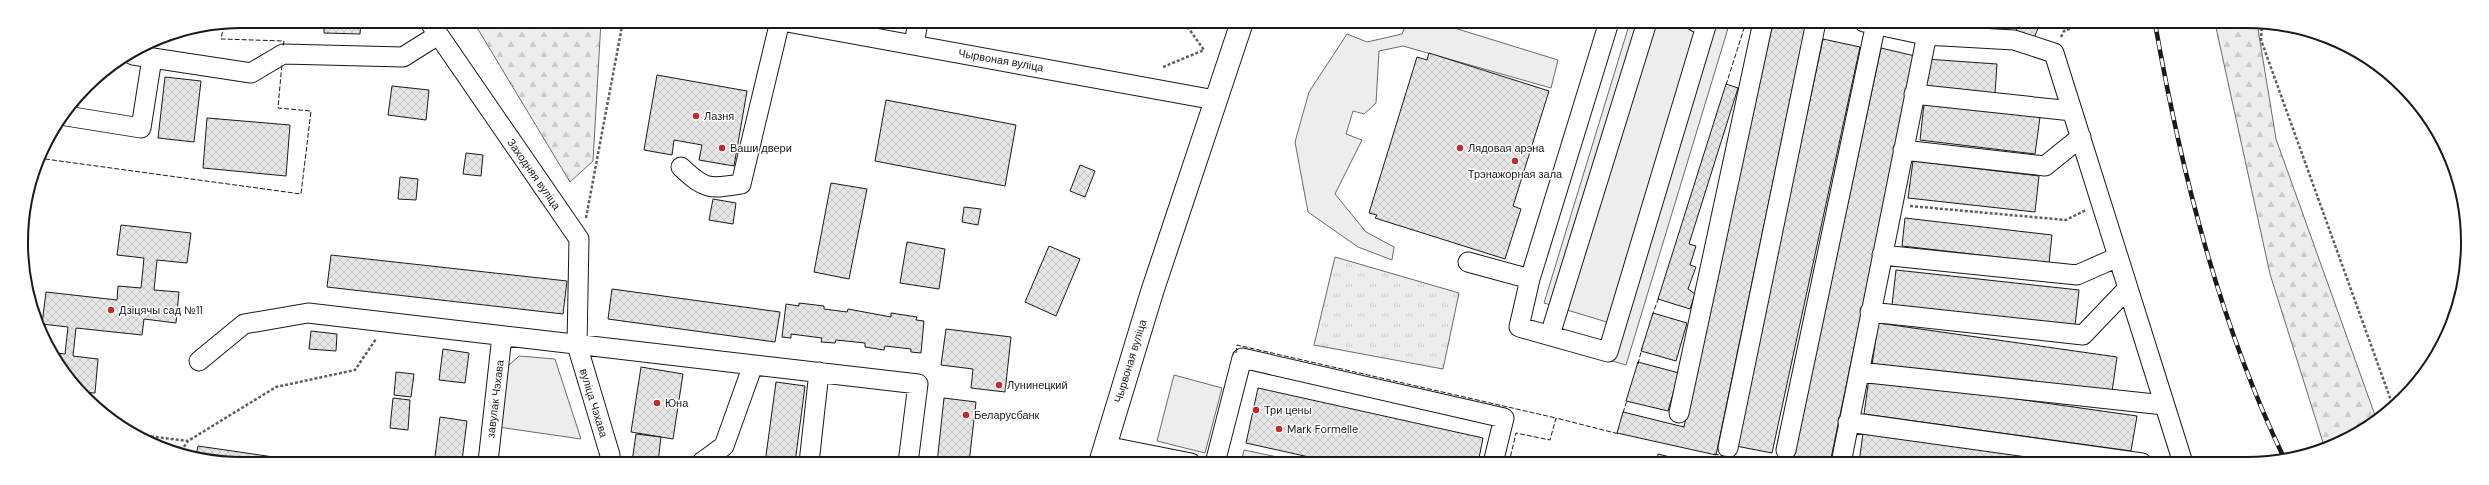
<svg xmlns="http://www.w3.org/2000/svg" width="2489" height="485" viewBox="0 0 2489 485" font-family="'DM Sans',sans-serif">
<defs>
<pattern id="forest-firs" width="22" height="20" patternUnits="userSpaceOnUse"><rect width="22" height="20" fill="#ededed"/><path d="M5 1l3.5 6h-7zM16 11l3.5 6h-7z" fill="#cbcbcb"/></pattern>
<pattern id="park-tufts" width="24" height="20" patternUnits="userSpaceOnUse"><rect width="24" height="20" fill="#ededed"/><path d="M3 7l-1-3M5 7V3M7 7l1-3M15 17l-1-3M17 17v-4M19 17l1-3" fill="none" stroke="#cbcbcb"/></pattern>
<pattern id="building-cross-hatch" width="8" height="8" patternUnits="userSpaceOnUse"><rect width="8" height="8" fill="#e6e6e6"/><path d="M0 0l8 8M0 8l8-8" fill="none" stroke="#c5c5c5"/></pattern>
</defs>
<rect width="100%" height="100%" fill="#fff"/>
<path fill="url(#forest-firs)" stroke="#6a6a6a" d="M473,21h128l-8,140 -23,21z
M2215,23h42l19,116 100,279 -45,29 -6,2 -55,-175z"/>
<path fill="url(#park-tufts)" stroke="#6a6a6a" d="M1335,257l124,36 -16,76 -129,-24z"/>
<path fill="#ededed" stroke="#6a6a6a" d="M1407,22h28l123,38 -7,28 -148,-42 -24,5 -3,52 -12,11 -11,-3 -7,23 16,6 -27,54 31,38 28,15 -2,13 -34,-13 -50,-35 -13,-70 14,-50 38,-58 20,8 35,-8z
M1630,22h90l9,3 -103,340 -27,-8 11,-34 -66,-20z
M519,356l36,3 26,80 -83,-12 10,-61z
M1174,375l48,13 -17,65 -48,-12z
M1244,450l62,13h-65z"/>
<path fill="url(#building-cross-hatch)" stroke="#1a1a1a" d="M324,21h37l-1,13 -36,-1z
M1773,22l33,2 -90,431 -99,-22 6,-21 61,15z
M2019,23h21l-7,18 -19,-6z
M1823,39l37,8 -88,406 -36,-7z
M1881,48l34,8 -85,407h-14l-23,-4z
M1429,53l120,38 -36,115 8,3 -16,50 -130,-41 2,-3 -8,-2 48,-156 10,3z
M1926,59l71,5 -2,30 -71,-5z
M657,75l90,16 -13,75 -35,-6 3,-15 -28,-5 -2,15 -28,-5z
M165,77l36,4 -7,61 -36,-4z
M1726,84l12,4 -49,156 7,2 -6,19 6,2 -8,22 7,5 -5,15 -32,-10z
M392,86l37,4 -3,30 -38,-5z
M886,100l130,25 -11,61 -130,-25z
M1924,104l116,13 -5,37 -115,-14z
M207,118l83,7 -4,51 -83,-8z
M466,153l17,2 -2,21 -18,-2z
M1913,161l126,15 -4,36 -127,-14z
M1080,165l15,6 -10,26 -15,-6z
M400,177l18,2 -2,21 -18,-1z
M831,183l36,6 -18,90 -35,-7z
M713,199l23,4 -3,21 -24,-4z
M964,207l17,2 -3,16 -16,-3z
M1905,218l147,17 -3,28 -147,-17z
M121,225l70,8 -4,30 -30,-3 -3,30 25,2 -3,31 -32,-4 -2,16 -66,-7 -3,28 25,3 -3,34 -15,-1 -24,-39 9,1 3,-27 -26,-3 4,-32 71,8 1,-14 23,2 3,-30 -27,-3z
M907,242l38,7 -6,40 -39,-6z
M1049,246l31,13 -24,57 -31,-14z
M331,255l236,26 -4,33 -236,-27z
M1896,270l183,20 -4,36 -183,-21z
M612,289l168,23 -5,30 -167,-23z
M799,303l25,3v3l23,3 1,-3 43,8v-4l26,4 -1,3 8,1 -3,32 -10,-1v-3l-26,-3 -1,4 -19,-3v-4l-29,-3 -1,3 -14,-1 1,-4 -31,-4v4l-9,-1 4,-33 13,2z
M1653,313l34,10 -11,38 -35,-10z
M1878,323l239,34 -6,42 -239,-34z
M946,329l65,8 -6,55 -34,-4 2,-19 -32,-4z
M311,331l26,3 -1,17 -27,-2z
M443,349l26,4 -4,30 -26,-3z
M1638,362l41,11 -11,38 -42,-10z
M641,367l42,7 -10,65 -42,-7z
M396,372l18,2 -3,23 -17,-2z
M1869,378l268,38 -6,35 -267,-37z
M776,382l29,4 -10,77h-30z
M1258,388l225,50 -5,25h-142l-90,-20z
M393,398l17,2 -2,30 -18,-2z
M944,398l32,4 -7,61h-32z
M440,417l27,4 -5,40 -27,-4z
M1863,433l215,30h-219z
M636,434l25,3 -3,25h-26z
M198,446l110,16h-94l-18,-6z
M1658,454l20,5 -1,4h-20z
M567,459l23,3h-23z"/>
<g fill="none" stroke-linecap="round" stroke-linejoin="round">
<defs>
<path id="minor" d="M429,21l150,218 -2,106 33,110 -1,7
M787,22l428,78
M1609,22l-79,257 -11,48 89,25 98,-326 -10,-4
M1864,22l61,13 89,5 40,13 129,410
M914,44l4,-22
M133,55l118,18 32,-19 120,3 35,-22
M1914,94l158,17
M66,116l75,12 11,-70
M1903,150l142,16 36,-29
M681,167c24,23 29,22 60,17l39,-163
M1882,255l195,20 41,-18
M1468,262l62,17
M1870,312l213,23 45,-47
M1550,335l97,-313
M199,361l45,-37 64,-11 610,71 -10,79
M1859,372l305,33
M1679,413l84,-391
M1848,422l294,41
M1105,446l86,17
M1728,448l88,-426
M1786,450l90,-427
M488,462l14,-126
M702,462l22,-16 29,-81
M809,463l10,-91
M1215,463l27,-105 262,60 -11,45
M1841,463l88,-439"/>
<path id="major" d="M1100,463l52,-171 90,-270"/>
</defs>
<use href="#minor" stroke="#1a1a1a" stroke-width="21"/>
<use href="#major" stroke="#1a1a1a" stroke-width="24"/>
<path stroke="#5f5f5f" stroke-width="2.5" stroke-dasharray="3 2" stroke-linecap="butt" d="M2262,23l-1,17 132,366
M2061,37l3,-6 21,-8
M1163,67l41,-17 -20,-28
M1910,206l156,14 20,-10
M586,218l37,-197
M131,434l57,7 88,-54 79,-17 21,-31
M181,451l7,-10"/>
<use href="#minor" stroke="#fff" stroke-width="19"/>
<use href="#major" stroke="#fff" stroke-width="22"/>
<defs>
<path id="rail" d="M2155,23c26,148 64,299 129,435"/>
</defs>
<use href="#rail" stroke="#1a1a1a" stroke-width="4.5"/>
<use href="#rail" stroke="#fff" stroke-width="3" stroke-dasharray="9" stroke-linecap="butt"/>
<path stroke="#1a1a1a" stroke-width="1" stroke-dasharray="5 2" stroke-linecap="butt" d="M224,25l-3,14 63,2 -1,6
M1726,85l20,-63
M38,158l263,36 10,-83 -33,-3 4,-45
M1652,316l7,-19
M1236,353l1,-8 319,73
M1638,364l4,-16
M1623,413l4,-13
M1714,454l44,9
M1509,463l7,-30 34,7 6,-22 63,16"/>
</g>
<g fill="#c62828" stroke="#fff" stroke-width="1.5">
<circle cx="696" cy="116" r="4"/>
<circle cx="722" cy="148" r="4"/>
<circle cx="1460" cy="148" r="4"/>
<circle cx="1515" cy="161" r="4"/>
<circle cx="111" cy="310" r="4"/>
<circle cx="999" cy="385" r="4"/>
<circle cx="657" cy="403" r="4"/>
<circle cx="1256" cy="410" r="4"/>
<circle cx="966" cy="415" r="4"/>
<circle cx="1279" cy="429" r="4"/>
</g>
<g text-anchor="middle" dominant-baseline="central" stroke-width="3" stroke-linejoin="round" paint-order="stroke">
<g font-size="11" fill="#1a1a1a" stroke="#fff">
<text transform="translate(1001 60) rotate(10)">Чырвоная вуліца</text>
<text transform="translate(534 174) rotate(55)">Заходняя вуліца</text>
<text transform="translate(1130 361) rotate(-73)">Чырвоная вуліца</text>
<text transform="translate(495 399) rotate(-83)">завулак Чэхава</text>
<text transform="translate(594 403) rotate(73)">вуліца Чэхава</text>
</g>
<g font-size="11" fill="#1a1a1a" stroke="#fff" text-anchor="start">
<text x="704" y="116">Лазня</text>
<text x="730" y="148">Ваши двери</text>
<text x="1468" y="148">Лядовая арэна</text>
<text x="1515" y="174" text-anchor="middle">Трэнажорная зала</text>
<text x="119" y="310">Дзіцячы сад №11</text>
<text x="1007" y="385">Лунинецкий</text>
<text x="665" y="403">Юна</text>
<text x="1264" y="410">Три цены</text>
<text x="974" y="415">Беларусбанк</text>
<text x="1287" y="429">Mark Formelle</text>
</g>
</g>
<path d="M0 0H2489V485H0ZM242 28H2247A214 214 0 0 1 2461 242V243A214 214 0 0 1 2247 457H242A214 214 0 0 1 28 243V242A214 214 0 0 1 242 28Z" fill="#fff" fill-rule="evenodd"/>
<path fill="none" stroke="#1a1a1a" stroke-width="2" d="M242 28H2247A214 214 0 0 1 2461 242V243A214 214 0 0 1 2247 457H242A214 214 0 0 1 28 243V242A214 214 0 0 1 242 28Z"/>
</svg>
